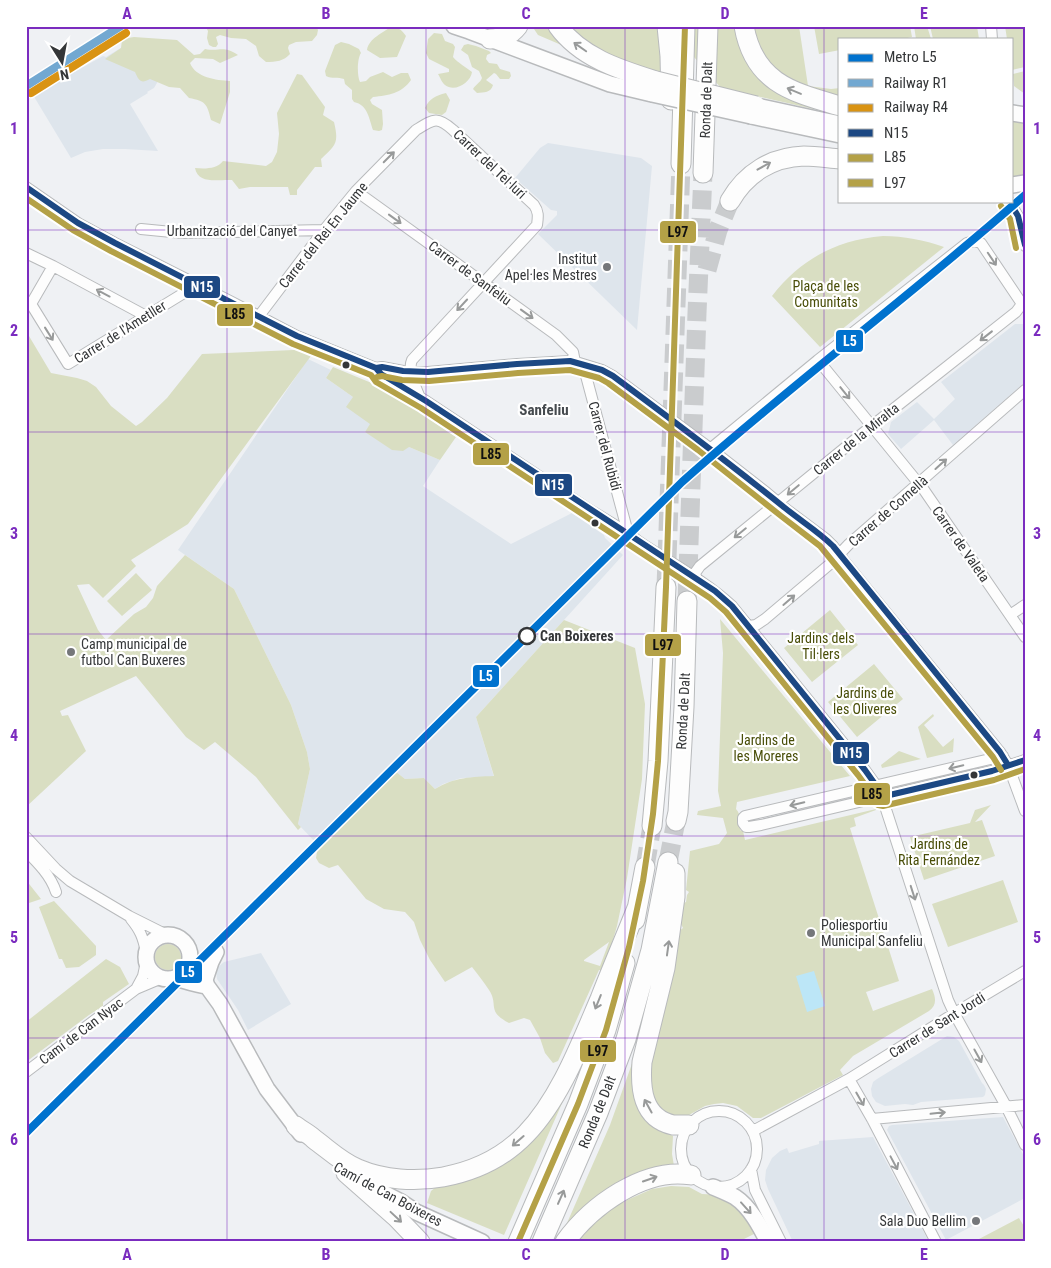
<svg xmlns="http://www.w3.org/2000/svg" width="1051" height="1268" viewBox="0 0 1051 1268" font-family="'Roboto Condensed',sans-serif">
<rect width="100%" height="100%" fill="#eff1f4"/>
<path fill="#dee5ec" d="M124,46l37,30 -7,12 -7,4 1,1 -18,11 28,47 -33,-2h-22l-18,3 -14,6 -38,-63 70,-39 3,1z
M548,143l93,15 11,8 -15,164 -99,-96 19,-19v-4l-6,-1 -36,-32 25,-30z
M1015,324h10v58l-72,63 -19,-25 -33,29 -13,-15 3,-12 26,-20 17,17 21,-20 -14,-17z
M308,359l23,11 -5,8 27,19 18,27 -6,8 44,15 31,13 -17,26 88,58 61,-31 32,22 1,3 18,17 -147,162 18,60 -33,1 -18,6 -8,5 -11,-11 -19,1 -10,-8 -77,74 -20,-21 12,-55 -3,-17 -16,-47 -57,-116 -56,-39z
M261,953l30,51 -43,26 -10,-20 -21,-31 -1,-8 2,-4 6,-5z
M947,1036l7,1 5,4 23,42 2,2 2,4 -1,6 -2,2 -62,5 -8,3 -8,-1 -20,2 -9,-4 -4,-6 -1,-7 2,-7 4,-3z
M1003,1117l22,41v40l-79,42 -59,-110 2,-4 3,-1z
M873,1137l56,105h-136l-25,-53 -3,-9 1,-10 6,-12 8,-7 7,-3 2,5 30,-9v-3z"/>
<path fill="#d9dec2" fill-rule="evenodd" d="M205,26h111l2,4 -1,5 -5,6 -16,1 -7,3 -1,3 2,6c-6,7 -14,8 -24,8l-7,-6 -3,-10 -10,-7 -15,-1 -11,-3 -4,2 2,7 -2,3h-3l-4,-2 -2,-7 1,-7z
M392,26c7,2 10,4 14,10l-9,21 -17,1 -13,-8c2,-12 16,-17 25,-24z
M532,26h20l14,21 -28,-12z
M565,26h94l4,50 -53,-18z
M672,26h127l9,60 23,3 9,-1v27l-119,-27 -48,-55z
M814,26h96l2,11 -9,2h-63v11l-21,4z
M914,26h13l4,13h-15z
M930,26h47l2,13h-46z
M1005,26h20v41l-13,3v-31h-5z
M434,33l8,1 3,7 8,3 2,3 -2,10c5,6 13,10 19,15 -1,10 -17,21 -27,13 -3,-2 -5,-8 -7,-11l11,-2v-3l-20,-10 -3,-6 2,-14z
M134,37l43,3 17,15 6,-1 5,-5c16,3 17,-4 33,6l-18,8 -7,-4 -18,-1 -5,5c6,15 26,17 40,18v11l-10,32 -9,-4c-4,-16 -5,-19 -22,-22l-9,-10 -11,-1 -19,-8c-9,5 -11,2 -15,-7l-30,-13 16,-11 1,-9z
M341,42l8,2 10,5 2,4c-4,6 -4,23 -1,29l6,-1 4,-4 13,-5 9,5 9,-4h7l3,7c-10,14 -22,15 -38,17l-3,3 2,4 10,6 1,14 -1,6 -3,1 -6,-1c-4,-11 -5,-25 -19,-28l-2,-3v-9l-7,-6 -1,-5c-6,-2 -12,0 -18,-3l-1,-5 10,-26z
M468,44l8,2 13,5 2,2 -4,2 -1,4 3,4 8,1 3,5 10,3 1,4 -2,3h-9l-4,-5 -2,-1 -8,7 7,5c-2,8 -9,7 -16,8l-4,-4c3,-5 7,-6 9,-11l-3,-7 -7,-4 -4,-12 -7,-5 3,-5z
M1025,71v23l-11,-8 -1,-12z
M297,74l5,1 23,32 -2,8 11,7c5,21 2,23 -13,37l1,8h-7l-18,23v5h-7l-2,-8h-38l-11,2 -7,-9c-13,-1 -34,5 -37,-12 10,1 22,1 28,-7l43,5 6,-4 5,-10 2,-18 -2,-21z
M446,93l4,7 -4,12 -4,3 -13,-2 -4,-5c5,-10 10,-12 21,-15z
M1012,121l13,2v52l-5,2h-8z
M883,236c21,0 41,4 61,11l-124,100 -48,-51c29,-37 64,-56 111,-60z
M26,331l25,42 26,5 10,3 9,6 15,19 25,20 6,-4 25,-24 35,-44 114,-5 -128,175 -57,36 5,6 -33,32 -14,-14 -12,1 21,45 8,10 28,-26 12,-7 7,-9 4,-12 28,-31 49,34 57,116 16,47 3,17 -12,55 3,3 -3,3 -42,-53 -41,-35 -11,8 -18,-13 -50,-61 -76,35 2,5 6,-1 18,36 -60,56z
M333,367l41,17 17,9 65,44 -16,23 -31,-13 -6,4 -11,-1 -27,-18 5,-8 -24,-17 7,-10 -27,-19z
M136,573l16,17 -30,26 -15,-15z
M830,610l28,35 -46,37 -28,-34z
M720,619l130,157 -113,26 -1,7c7,8 1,14 5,22h2l2,9 131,-31v1l-22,8 2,8 -6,2 49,153 -33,11 7,19 59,-22c4,9 5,16 -3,22l-76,45 -13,14 3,5 -82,43h-8l-16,-12 -14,-3 -9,1 -9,2 -16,9 -9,3 -16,-3 -16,-25 -2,-13 28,-134h5v-12l4,-3 -2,-4 3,-21 2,-1 1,-7 2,-3 -3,-2 4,-39 29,-7 8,-11 -4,-15 -26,-3 1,-4 23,-5 -3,-15 5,-138z
M564,620l71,28 10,56 -3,75 -15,99 -10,48 -13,45 -5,-1 -41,91 -5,2 -8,-10 -5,-15 -10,-18 -6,-2 -15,5c-23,-12 -10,-18 -20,-33 -5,-8 -11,-15 -17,-23l-27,15 -15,-22 -10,-20 -6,-18 -9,-10 -21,-3 -18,-10 -28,-34 -9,3 -10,-5 -3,-5 2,-13 77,-74 10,8 19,-1 11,11c20,-12 36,-12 59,-13l-18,-59zM609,942l-9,24 -16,-5v-1z
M874,664l29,35 -46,38 -29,-35z
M933,714l1,2 -10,9 19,22 11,-9 -1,14 -26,6 -9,-31z
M899,751l22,8 -39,9 -1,-3z
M991,805l-16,17 7,-2 13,36 -71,24 -14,-43 60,-14 5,-13z
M26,880l15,19 -15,5z
M1003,880l15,42 -70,25 -16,-43z
M54,901l42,45v9l-17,12 -13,1 -4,-9h-3l-20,-52z
M155 957a13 13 0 1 1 26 0a13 13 0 1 1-26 0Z
M106,959l14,8 9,17 -26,18v4l-14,9 -63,47v-40z
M643,1033l-8,48 25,49 13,6 -1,18 2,12 -114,73 50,-114z
M567,1092l-63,143 -77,-32 4,-12 5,-4 43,-11z
M671,1186l18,1 13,7 20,1 13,10 12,12 9,16 -18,9h-167l38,-34 43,-19z
M1019,1218l6,10v14h-44l-2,-3z"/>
<path fill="#bce6f7" d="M814,971l11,35 -18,6 -11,-36z"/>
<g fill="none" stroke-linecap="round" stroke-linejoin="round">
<path stroke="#caccce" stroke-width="19" stroke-dasharray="19 9" stroke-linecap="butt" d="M707,270l11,-40 12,-29
M666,587l15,-423
M687,601l10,-288 6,-140
M668,862l8,-41
M645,867l7,-41"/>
<defs>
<path id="street" d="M991,26l1,13
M26,187l52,36 37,20 115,58 67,35 79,32 5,6 45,27 161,107 41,25 10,8c31,21 67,40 94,65l133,164 15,21 68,209 6,13 52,93 19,39
M356,191l200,144 17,17 1,5 -4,4
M1009,201l9,15 7,30
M141,229l41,4 142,-3
M26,253l27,13 93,50
M53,266l-22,38 37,60 129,-79
M259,316l65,-86 32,-39 60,-61c18,-11 21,-14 37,0l81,75c5,7 4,12 3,20l-125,135c-5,11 4,27 8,38
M818,360l106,130 101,147
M577,362l5,4 3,6 43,161
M376,368l6,-1 21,4 25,1 89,-8 53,-3 6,1 26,8 11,6 90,67 64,50 19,16 40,30 7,7 12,16 155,190 8,13 17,46
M710,449l108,-89 149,-117 7,-2 7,2 41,61
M697,580l-2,-7 5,-7 163,-133 153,-121 6,-8 3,-1
M1010,615l15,-10
M749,626l7,-1 9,-6 65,-55 19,-20 176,-154
M1003,756l-258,60 -2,2v5l3,4h3l12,-2 213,-50 18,-4 33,-11
M26,837l30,32 14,12 59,35 38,19
M26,851c12,12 25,25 30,41
M131,919c9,11 12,18 15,33
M136,989l7,-13 3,-14
M26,1072l110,-83 26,-11
M849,1079l23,40 64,123
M681 1149a38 38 0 1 1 76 0a38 38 0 1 1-76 0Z
M872,1119l153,-14
M753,1131l96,-52 114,-71 62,-37
M751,1169l4,21 26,52"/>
<path id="secondary" d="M454,26l15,5 141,53 42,10
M756,106l84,18
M1012,113l13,2
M751,116l89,19
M1012,185l13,-2
M146 957a22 22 0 1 1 44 0a22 22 0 1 1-44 0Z
M190,962l15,18 2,6 13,18 47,85 34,45
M175,978c11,3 21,7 32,8
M205,980l6,-18 5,-10
M364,1183l37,19 15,10 66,30
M713,1187c7,3 15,6 22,10 15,10 25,29 33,45"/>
<path id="highway" d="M558,26c23,32 63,44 98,55
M667,26l3,30 1,44
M744,26c10,57 48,66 96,80
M490,39c13,-1 20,-3 28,-13
M681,164l4,-138
M703,173l5,-147
M730,201c16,-28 42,-44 74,-45 12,0 24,2 36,3
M676,821l2,-9 6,-105 3,-106
M652,826l6,-65 8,-174
M675,873v24l-10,71 -23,94c-2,26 0,56 31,63 5,0 11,0 16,0
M635,920l10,-53
M296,1126c6,5 13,8 18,13 15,11 27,23 44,30 26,11 57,13 85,8 32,-6 61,-20 83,-43 34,-35 55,-91 74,-135 12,-31 25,-61 37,-91
M346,1173l51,45 23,24
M518,1242l60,-138 28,-74 19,-67
M542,1242l56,-129 28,-74 25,-89 17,-88
M565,1242c26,-36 79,-75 126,-67"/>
</defs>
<use href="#street" stroke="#b8babc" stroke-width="12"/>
<use href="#secondary" stroke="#b8babc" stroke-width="18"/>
<use href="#highway" stroke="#b8babc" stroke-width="21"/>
<use href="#street" stroke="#fdfdfd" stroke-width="10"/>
<use href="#secondary" stroke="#fdfdfd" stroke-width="15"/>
<use href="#highway" stroke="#fdfdfd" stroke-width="19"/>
<defs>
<path id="secondary-bridge" d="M652,94l99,22"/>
<path id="highway-bridge" d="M656,81l100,25"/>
</defs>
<use href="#secondary-bridge" stroke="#b8babc" stroke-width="18" stroke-linecap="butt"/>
<use href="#highway-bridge" stroke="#b8babc" stroke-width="21" stroke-linecap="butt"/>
<use href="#secondary-bridge" stroke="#fdfdfd" stroke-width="15"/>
<use href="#highway-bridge" stroke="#fdfdfd" stroke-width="19"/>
<defs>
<path id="bus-1" d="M26,187l52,36 37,20 182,93 79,32 5,6 45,27 289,190 17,15 133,164 15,21 1,6 111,-26 33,-11
M1009,201l9,15 7,29
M376,368l6,-1 21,4 25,1 89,-8 53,-3 32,9 11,6c58,43 116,87 172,132 16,13 34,24 48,38l167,206 8,13"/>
<path id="bus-2" d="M26,198l47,32 38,21 182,93 78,31 5,7 45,26 289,190 16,14 132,163 14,19 2,8 4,3 5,1 111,-26 31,-11
M1001,206l9,13 6,29
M377,377l5,-1 20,4 27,1 89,-8 52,-3 29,8 9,5 90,67 83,66 39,30 173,211 8,13"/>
<path id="bus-3" d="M518,1242l60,-138 28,-74 23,-83 14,-66 10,-67 5,-53 8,-174 19,-561"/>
</defs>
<use href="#bus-1" stroke="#fff" stroke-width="10"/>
<use href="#bus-2" stroke="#fff" stroke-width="10"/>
<use href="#bus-3" stroke="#fff" stroke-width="10"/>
<use href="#bus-1" stroke="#1c4883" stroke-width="6"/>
<use href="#bus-2" stroke="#b4a147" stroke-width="6"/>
<use href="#bus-3" stroke="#b4a147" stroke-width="6"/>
<defs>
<path id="rail-1" d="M26,86l95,-60"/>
<path id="rail-2" d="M31,93l95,-60"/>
</defs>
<use href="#rail-1" stroke="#fff" stroke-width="11"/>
<use href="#rail-2" stroke="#fff" stroke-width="11"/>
<use href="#rail-1" stroke="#72a8d1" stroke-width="8"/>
<use href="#rail-2" stroke="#d99313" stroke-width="8"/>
<defs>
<path id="metro-1" d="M26,1133l656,-651c111,-99 231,-188 343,-287"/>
</defs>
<use href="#metro-1" stroke="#fff" stroke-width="11"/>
<use href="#metro-1" stroke="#0072ce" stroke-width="8"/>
</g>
<defs><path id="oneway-shaft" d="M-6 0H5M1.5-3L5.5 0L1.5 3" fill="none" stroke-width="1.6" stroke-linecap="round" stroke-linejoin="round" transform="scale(1.25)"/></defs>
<g stroke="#989a9a">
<use href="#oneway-shaft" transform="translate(580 47) rotate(-145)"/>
<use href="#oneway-shaft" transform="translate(794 91) rotate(-157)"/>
<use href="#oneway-shaft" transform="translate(389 157) rotate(-45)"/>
<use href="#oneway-shaft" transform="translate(764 166) rotate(-29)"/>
<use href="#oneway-shaft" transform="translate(395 219) rotate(36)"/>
<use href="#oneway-shaft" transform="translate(992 259) rotate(56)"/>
<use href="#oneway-shaft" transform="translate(103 293) rotate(-152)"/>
<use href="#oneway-shaft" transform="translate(462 305) rotate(133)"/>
<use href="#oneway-shaft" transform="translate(527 314) rotate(36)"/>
<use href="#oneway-shaft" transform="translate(49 334) rotate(58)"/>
<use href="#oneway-shaft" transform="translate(986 336) rotate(142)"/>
<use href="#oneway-shaft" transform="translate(845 393) rotate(51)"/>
<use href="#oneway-shaft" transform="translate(941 464) rotate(-42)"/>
<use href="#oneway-shaft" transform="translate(793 490) rotate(140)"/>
<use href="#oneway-shaft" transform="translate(740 533) rotate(141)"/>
<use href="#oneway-shaft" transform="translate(789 600) rotate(-41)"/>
<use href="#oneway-shaft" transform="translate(956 767) rotate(167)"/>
<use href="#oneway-shaft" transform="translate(797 804) rotate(167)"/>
<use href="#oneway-shaft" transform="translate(913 893) rotate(72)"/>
<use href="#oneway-shaft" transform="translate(668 948) rotate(-82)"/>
<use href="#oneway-shaft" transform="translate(598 1002) rotate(112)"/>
<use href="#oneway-shaft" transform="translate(978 1056) rotate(61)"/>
<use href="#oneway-shaft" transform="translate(860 1099) rotate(60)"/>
<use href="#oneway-shaft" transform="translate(648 1106) rotate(-119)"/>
<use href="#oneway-shaft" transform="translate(938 1113) rotate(-6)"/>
<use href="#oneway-shaft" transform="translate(518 1141) rotate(139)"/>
<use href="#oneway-shaft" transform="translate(894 1163) rotate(62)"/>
<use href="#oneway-shaft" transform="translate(650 1179) rotate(-19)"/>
<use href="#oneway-shaft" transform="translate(561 1197) rotate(-66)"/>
<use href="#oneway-shaft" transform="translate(746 1208) rotate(48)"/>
<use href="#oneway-shaft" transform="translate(396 1217) rotate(43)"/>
</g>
<path fill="none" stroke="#7b2cbf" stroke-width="1" stroke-opacity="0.55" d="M227,26v1216M426,26v1216M625,26v1216M824,26v1216M26,230h999M26,432h999M26,634h999M26,836h999M26,1038h999"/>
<g fill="#75777a" stroke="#fff" stroke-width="2">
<circle cx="607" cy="267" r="5"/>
<circle cx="71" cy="652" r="5"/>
<circle cx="811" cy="933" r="5"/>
<circle cx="976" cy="1221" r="5"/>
</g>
<g fill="#343638" stroke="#fff" stroke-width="2">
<circle cx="346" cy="365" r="4.5"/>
<circle cx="595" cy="523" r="4.5"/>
<circle cx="974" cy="775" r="4.5"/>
</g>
<circle fill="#fff" stroke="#343638" stroke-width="2.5" cx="527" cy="636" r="8"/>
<g text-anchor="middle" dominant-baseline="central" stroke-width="4.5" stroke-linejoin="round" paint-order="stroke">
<g font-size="14" fill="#343638" stroke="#fff">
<text transform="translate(706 100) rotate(-88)">Ronda de Dalt</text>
<text transform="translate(490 164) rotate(43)">Carrer del Tel·luri</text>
<text x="232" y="231">Urbanització del Canyet</text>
<text transform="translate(323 235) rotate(-51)">Carrer del Rei En Jaume</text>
<text transform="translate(470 273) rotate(36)">Carrer de Sanfeliu</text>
<text transform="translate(120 332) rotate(-32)">Carrer de l'Ametller</text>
<text transform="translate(856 439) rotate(-39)">Carrer de la Miralta</text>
<text transform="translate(605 446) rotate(75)">Carrer del Rubidi</text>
<text transform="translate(888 511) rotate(-41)">Carrer de Cornellà</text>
<text transform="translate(961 544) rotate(55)">Carrer de Valeta</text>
<text transform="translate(683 711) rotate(-87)">Ronda de Dalt</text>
<text transform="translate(937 1025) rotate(-32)">Carrer de Sant Jordi</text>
<text transform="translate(81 1031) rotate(-37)">Camí de Can Nyac</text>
<text transform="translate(597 1112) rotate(-68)">Ronda de Dalt</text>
<text transform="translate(388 1194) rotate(28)">Camí de Can Boixeres</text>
</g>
<g font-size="14" fill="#343638" stroke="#fff" text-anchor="end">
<text x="597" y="259">Institut<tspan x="597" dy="16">Apel·les Mestres</tspan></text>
<text x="81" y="644" text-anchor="start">Camp municipal de<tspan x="81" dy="16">futbol Can Buxeres</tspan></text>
<text x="821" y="925" text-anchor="start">Poliesportiu<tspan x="821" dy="16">Municipal Sanfeliu</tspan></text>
<text x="966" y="1221">Sala Duo Bellim</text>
</g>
<g font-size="14" fill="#484d07" stroke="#fff">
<text x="826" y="286">Plaça de les<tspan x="826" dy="16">Comunitats</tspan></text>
<text x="821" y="638">Jardins dels<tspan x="821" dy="16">Til·lers</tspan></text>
<text x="865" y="693">Jardins de<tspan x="865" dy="16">les Oliveres</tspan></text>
<text x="766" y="740">Jardins de<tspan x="766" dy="16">les Moreres</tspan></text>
<text x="939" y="844">Jardins de<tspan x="939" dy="16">Rita Fernández</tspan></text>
</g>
<g font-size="14" font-weight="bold" fill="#343638" stroke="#fff" text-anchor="start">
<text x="540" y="636">Can Boixeres</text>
</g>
<g font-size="15" font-weight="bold" fill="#454a4e" stroke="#fff">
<text x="544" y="410">Sanfeliu</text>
</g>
</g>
<g stroke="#fff" stroke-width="2">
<rect x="659" y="220" width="38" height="24" rx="5" fill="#b4a147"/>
<rect x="183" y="275" width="38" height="24" rx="5" fill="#1c4883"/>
<rect x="216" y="303" width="38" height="24" rx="5" fill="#b4a147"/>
<rect x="835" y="329" width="29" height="24" rx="5" fill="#0072ce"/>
<rect x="472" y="442" width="38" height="24" rx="5" fill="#b4a147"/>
<rect x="534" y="473" width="39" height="24" rx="5" fill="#1c4883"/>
<rect x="644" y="633" width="38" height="24" rx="5" fill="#b4a147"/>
<rect x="472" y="664" width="28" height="24" rx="5" fill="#0072ce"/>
<rect x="832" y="741" width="38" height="24" rx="5" fill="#1c4883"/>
<rect x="853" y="782" width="38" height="24" rx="5" fill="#b4a147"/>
<rect x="174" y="960" width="29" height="24" rx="5" fill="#0072ce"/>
<rect x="579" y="1039" width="38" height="24" rx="5" fill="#b4a147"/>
</g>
<g font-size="14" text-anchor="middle" font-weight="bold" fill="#fff">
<text x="202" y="292">N15</text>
<text x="850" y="346">L5</text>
<text x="553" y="490">N15</text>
<text x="486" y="681">L5</text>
<text x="851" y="758">N15</text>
<text x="188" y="977">L5</text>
</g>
<g font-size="14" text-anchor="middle" font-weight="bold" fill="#111">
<text x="678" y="237">L97</text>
<text x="235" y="319">L85</text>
<text x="491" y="459">L85</text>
<text x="663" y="650">L97</text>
<text x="872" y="799">L85</text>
<text x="598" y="1056">L97</text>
</g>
<rect width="1051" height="1268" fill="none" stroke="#ffffff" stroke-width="55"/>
<rect x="838" y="38" width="175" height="165" fill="#ffffff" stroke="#aeafaf"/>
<rect x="848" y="54" width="25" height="8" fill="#0072ce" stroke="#aeafaf"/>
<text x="884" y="62" font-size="15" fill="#343638">Metro L5</text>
<rect x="848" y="79" width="25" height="8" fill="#72a8d1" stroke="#aeafaf"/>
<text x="884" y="88" font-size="15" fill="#343638">Railway R1</text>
<rect x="848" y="104" width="25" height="8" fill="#d99313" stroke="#aeafaf"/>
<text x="884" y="112" font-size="15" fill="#343638">Railway R4</text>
<rect x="848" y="129" width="25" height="8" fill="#1c4883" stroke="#aeafaf"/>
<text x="884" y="138" font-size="15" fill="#343638">N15</text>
<rect x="848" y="154" width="25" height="8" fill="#b4a147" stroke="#aeafaf"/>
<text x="884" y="162" font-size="15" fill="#343638">L85</text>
<rect x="848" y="179" width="25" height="8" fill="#b4a147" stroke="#aeafaf"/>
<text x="884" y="188" font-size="15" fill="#343638">L97</text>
<g transform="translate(62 62) rotate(169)" stroke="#ffffff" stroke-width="4" paint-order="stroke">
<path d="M0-4L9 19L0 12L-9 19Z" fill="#343638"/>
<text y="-8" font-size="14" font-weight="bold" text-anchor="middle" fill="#343638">N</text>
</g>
<rect x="28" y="28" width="996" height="1212" fill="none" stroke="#7b2cbf" stroke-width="2"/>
<g font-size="16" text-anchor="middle" font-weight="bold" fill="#7b2cbf">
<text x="127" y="19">A</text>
<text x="326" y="19">B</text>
<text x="526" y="19">C</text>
<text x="725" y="19">D</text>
<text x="924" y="19">E</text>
<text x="14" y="134">1</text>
<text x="1037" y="134">1</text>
<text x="14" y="336">2</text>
<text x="1037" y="336">2</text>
<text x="14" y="539">3</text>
<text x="1037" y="539">3</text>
<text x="14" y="741">4</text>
<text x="1037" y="741">4</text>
<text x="14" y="943">5</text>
<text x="1037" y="943">5</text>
<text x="14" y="1145">6</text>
<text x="1037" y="1145">6</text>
<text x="127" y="1260">A</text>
<text x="326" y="1260">B</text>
<text x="526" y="1260">C</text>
<text x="725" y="1260">D</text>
<text x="924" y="1260">E</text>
</g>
</svg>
